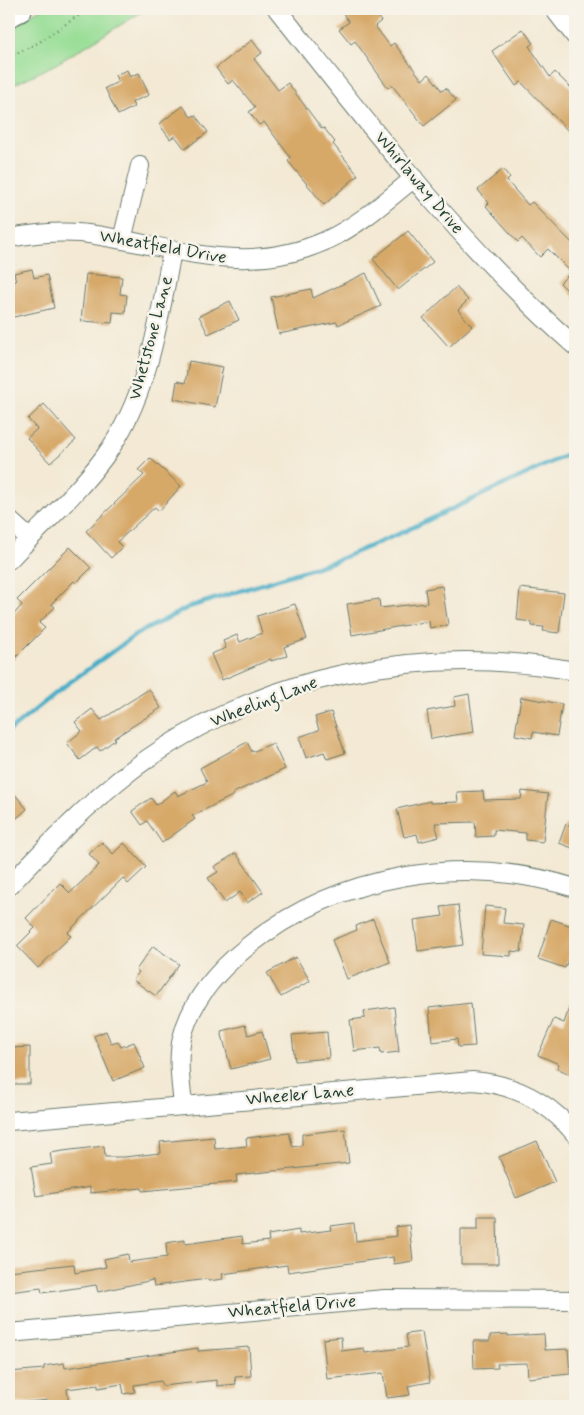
<svg xmlns="http://www.w3.org/2000/svg" width="584" height="1415" viewBox="0 0 584 1415" font-family="Mynerve,sans-serif">
<rect width="100%" height="100%" fill="#f7f3e8"/>
<filter id="ink" filterUnits="userSpaceOnUse"><feTurbulence type="fractalNoise" baseFrequency=".02" numOctaves="2"/><feDisplacementMap in="SourceGraphic" scale="10" xChannelSelector="R" yChannelSelector="G"/><feConvolveMatrix kernelMatrix="1 2 1 2 8 2 1 2 1" color-interpolation-filters="sRGB"/></filter>
<filter id="wash" filterUnits="userSpaceOnUse"><feTurbulence type="fractalNoise" baseFrequency=".0096" numOctaves="4" result="noise"/><feDisplacementMap in="SourceGraphic" scale="20" xChannelSelector="R" yChannelSelector="G"/><feGaussianBlur stdDeviation="1.12" result="paint"/><feColorMatrix in="noise" values="0 0 0 0 0 0 0 0 0 0 0 0 0 0 0 0 0 1.4 0 .05"/><feComposite in="paint" operator="in"/></filter>
<g filter="url(#wash)">
<rect width="100%" height="100%" fill="#f3e9d4"/>
<path fill="#99de97" stroke="#5c8e66" d="M41,9h106l-91,55 -47,23v-61z"/>
<g fill="none" stroke-linecap="round" stroke-linejoin="round">
<path stroke="#47adc7" stroke-width="4.5" d="M9,731l57,-46 71,-51 52,-27 146,-46 66,-28 174,-82"/>
</g>
<g id="blocks">
<path fill="#d7a969" d="M340,9h32l9,12 -6,5 15,20 4,-3 28,37 7,-6 13,17 4,-3 10,12 -32,26 -32,-41 -4,3 -33,-47 -4,3 -12,-15 10,-7z
M523,29l10,14 -4,3 21,31 5,-5 20,20v46l-54,-56 -5,4 -24,-35z
M252,40l10,13 -8,6 24,31 10,-7 34,46 2,-1 11,14 -2,2 25,31 -34,30 -36,-44 3,-3 -27,-36 -5,3 -10,-13 6,-5 -22,-27 -5,4 -12,-16z
M127,70l3,7 9,-4 10,22 -17,7 2,5 -16,8 -13,-27 13,-6 -3,-7z
M183,106l8,11 4,-2 13,17 -23,17 -10,-13 -5,3 -11,-15z
M503,169l7,9 -3,3 21,24 4,-3 43,44v52l-15,-15 11,-11 -23,-23 -8,8 -18,-19 -4,4 -32,-36 3,-3 -11,-13z
M408,231l25,31 -35,28 -25,-31z
M32,269l2,9 13,-3 7,33 -45,10v-36l7,-1 -2,-8z
M366,273l15,33 -43,19 -1,-3 -58,12 -8,-37 40,-8 2,9z
M86,274l36,3 -2,17 7,1 -2,18 -12,-1 -1,11 -31,-2z
M456,287l12,13 -10,10 14,16 -23,21 -26,-29z
M230,301l9,19 -31,14 -9,-18z
M189,361l34,6 -8,40 -41,-8 3,-18 8,2z
M44,404l32,36 -26,23 -23,-25 10,-9 -9,-10z
M150,458l31,28 -22,25 -4,-4 -38,35 5,5 -11,11 -25,-27 58,-56 -6,-5z
M70,547l21,21 -15,15 -2,-2 -23,23 4,3 -16,16 6,5 -36,36v-44l13,-15 -5,-5z
M442,586l6,39 -18,3 -1,-7 -77,14 -5,-31 32,-5 1,9 47,-5 -2,-14z
M520,588l44,5 -5,40 -16,-2 1,-4 -12,-1v-4l-15,-2z
M295,604l12,35 -23,8 3,9 -16,5v-2l-49,21 -11,-26 15,-6 -3,-7 14,-6 3,7 22,-9 -5,-17z
M149,689l12,19 -47,30 2,1 -16,12 -3,-4 -17,13 -13,-17 15,-12 -7,-9 17,-13 9,11z
M469,694l5,38 -43,7 -4,-28 28,-5 -1,-9z
M521,697l41,7 -5,32 -24,-4 -1,6 -17,-3z
M331,712l14,41 -18,6 -3,-7 -18,6 -7,-21 20,-7 -4,-13z
M247,742l5,10 21,-9 12,26 -52,24 1,2 -42,21 3,3 -33,24 -15,-22 -5,4 -10,-14 19,-13 5,7 19,-14 3,5 29,-14 -7,-14z
M9,787l18,22 -18,16z
M483,791l1,9 37,-1 1,-8 26,3 -5,48 -17,-2v-7l-32,-3v6l-18,1 -1,-15 -40,1 4,14 -20,5 -2,-8 -13,3 -7,-28 33,-8v2l28,-1 -1,-10z
M566,824l9,3v22l-16,-6z
M102,842l11,12 11,-11 22,24 -18,17 -5,-6 -56,55 4,3 -33,32 -21,-22 18,-18 -9,-10 34,-35 10,10 29,-28 -10,-11z
M236,853l27,39 -16,11 -7,-11 -15,11 -17,-25 10,-6 -4,-5z
M458,905l5,40 -45,6 -4,-31 29,-4 -2,-9z
M485,906l20,2 -2,15 21,2 -3,27 -10,-1v5l-30,-2z
M373,919l17,43 -43,17 -15,-39 25,-10 -1,-4z
M551,919l24,8v12l-10,29 -27,-9z
M153,946l26,18 -23,32 -23,-16 6,-8 -3,-2z
M296,957l14,24 -29,16 -14,-24z
M573,997h2v68l-4,10 -14,-7 2,-4 -21,-9 16,-36 10,4z
M471,1003l4,43 -17,1 -1,-8 -25,3 -3,-34z
M394,1007l5,45 -18,2 -1,-6 -26,3 -4,-31 15,-2 -1,-7z
M245,1025l3,10 14,-4 8,28 -39,10 -10,-38z
M106,1031l5,12 7,-2 3,6 13,-5 11,26 -32,13 -19,-45z
M327,1032l2,26 -34,3 -3,-26z
M30,1047v37h-21v-36z
M345,1129l4,34 -113,12 1,7 -95,9v-3l-52,5v-6l-54,9 -5,-29 21,-3 -2,-11 13,-2 41,-5 1,11h19l37,-4 -1,-11 54,-5 1,12 32,-3 -1,-8 43,-5 4,14 9,-2v-11z
M537,1141l18,41 -39,16 -17,-41z
M478,1217h19l1,47h-37v-35h17z
M354,1223l2,18 41,-5 -1,-9 13,-2 4,36 -19,3 -1,-7 -105,15 -1,-7 -65,9 1,5 -15,2v-2l-54,7 -1,-6 -55,12 -2,-7 -54,8 -1,-5 -32,4v-21l65,-7 1,9 31,-6 -2,-8 24,-5 1,8 38,-5 -1,-14 19,-3v4l57,-8 1,8 26,-3 -1,-6 31,-5v4l32,-4 -1,-4z
M422,1332l8,50 -22,4 2,9 -23,3 -4,-25 -56,6 -4,-40 18,-2 1,14 22,-3 1,5 43,-6 -2,-13z
M508,1334v2l36,-2 1,16 23,-1 2,25 -42,4 -1,-15 -30,1 1,4 -24,1 -1,-28h17v-6z
M249,1347l2,29 -16,1 1,7 -19,2v-6l-55,6 -1,-5 -27,4 1,7 -11,2 -2,-10 -24,4v-3l-31,4 2,17h-20l-1,-6 -39,4v-32l35,-3v-3l20,-3 1,5 133,-20v3z"/>
</g>
</g>
<g filter="url(#ink)">
<use href="#blocks" fill-opacity="0" stroke="#69796c" stroke-width="1"/>
<g fill="none" stroke-linecap="round" stroke-linejoin="round">
<defs>
<path id="street" d="M277,9c93,117 185,238 298,337
M554,9l21,27
M9,238c28,-5 57,-8 86,-3 81,12 149,42 230,6 33,-15 61,-40 89,-63
M122,240l18,-74
M9,520l20,18
M9,560c32,-34 68,-66 96,-104 43,-58 54,-136 67,-205
M9,886c39,-41 78,-82 124,-117 128,-95 287,-126 442,-98
M183,1106c-2,-22 -6,-46 -1,-68 9,-38 35,-67 65,-91 91,-74 216,-94 328,-59
M9,1121l464,-40c41,3 76,21 102,53
M9,1333l376,-34 190,1"/>
<path id="secondary" d="M9,14l10,-5"/>
</defs>
<use href="#street" stroke="#69796c" stroke-width="20"/>
<use href="#secondary" stroke="#69796c" stroke-width="28"/>
<path stroke="#69796c" stroke-width="2.5" stroke-dasharray="1 4" stroke-linecap="butt" d="M9,57l29,-14 50,-34"/>
<use href="#street" stroke="#fff" stroke-width="18"/>
<use href="#secondary" stroke="#fff" stroke-width="25"/>
</g>
</g>
<g text-anchor="middle" dominant-baseline="central" stroke-width="5" stroke-linejoin="round" paint-order="stroke">
<g font-size="18" fill="#1f3d34" stroke="#f7f3e8">
<text transform="translate(419 183) rotate(50)">Whirlaway Drive</text>
<text transform="translate(163 247) rotate(10)">Wheatfield Drive</text>
<text transform="translate(151 338) rotate(-75)">Whetstone Lane</text>
<text transform="translate(264 702) rotate(-21)">Wheeling Lane</text>
<text transform="translate(300 1095) rotate(-5)">Wheeler Lane</text>
<text transform="translate(292 1307) rotate(-5)">Wheatfield Drive</text>
</g>
</g>
<rect width="584" height="1415" fill="none" stroke="#f7f3e8" stroke-width="30"/>
</svg>
